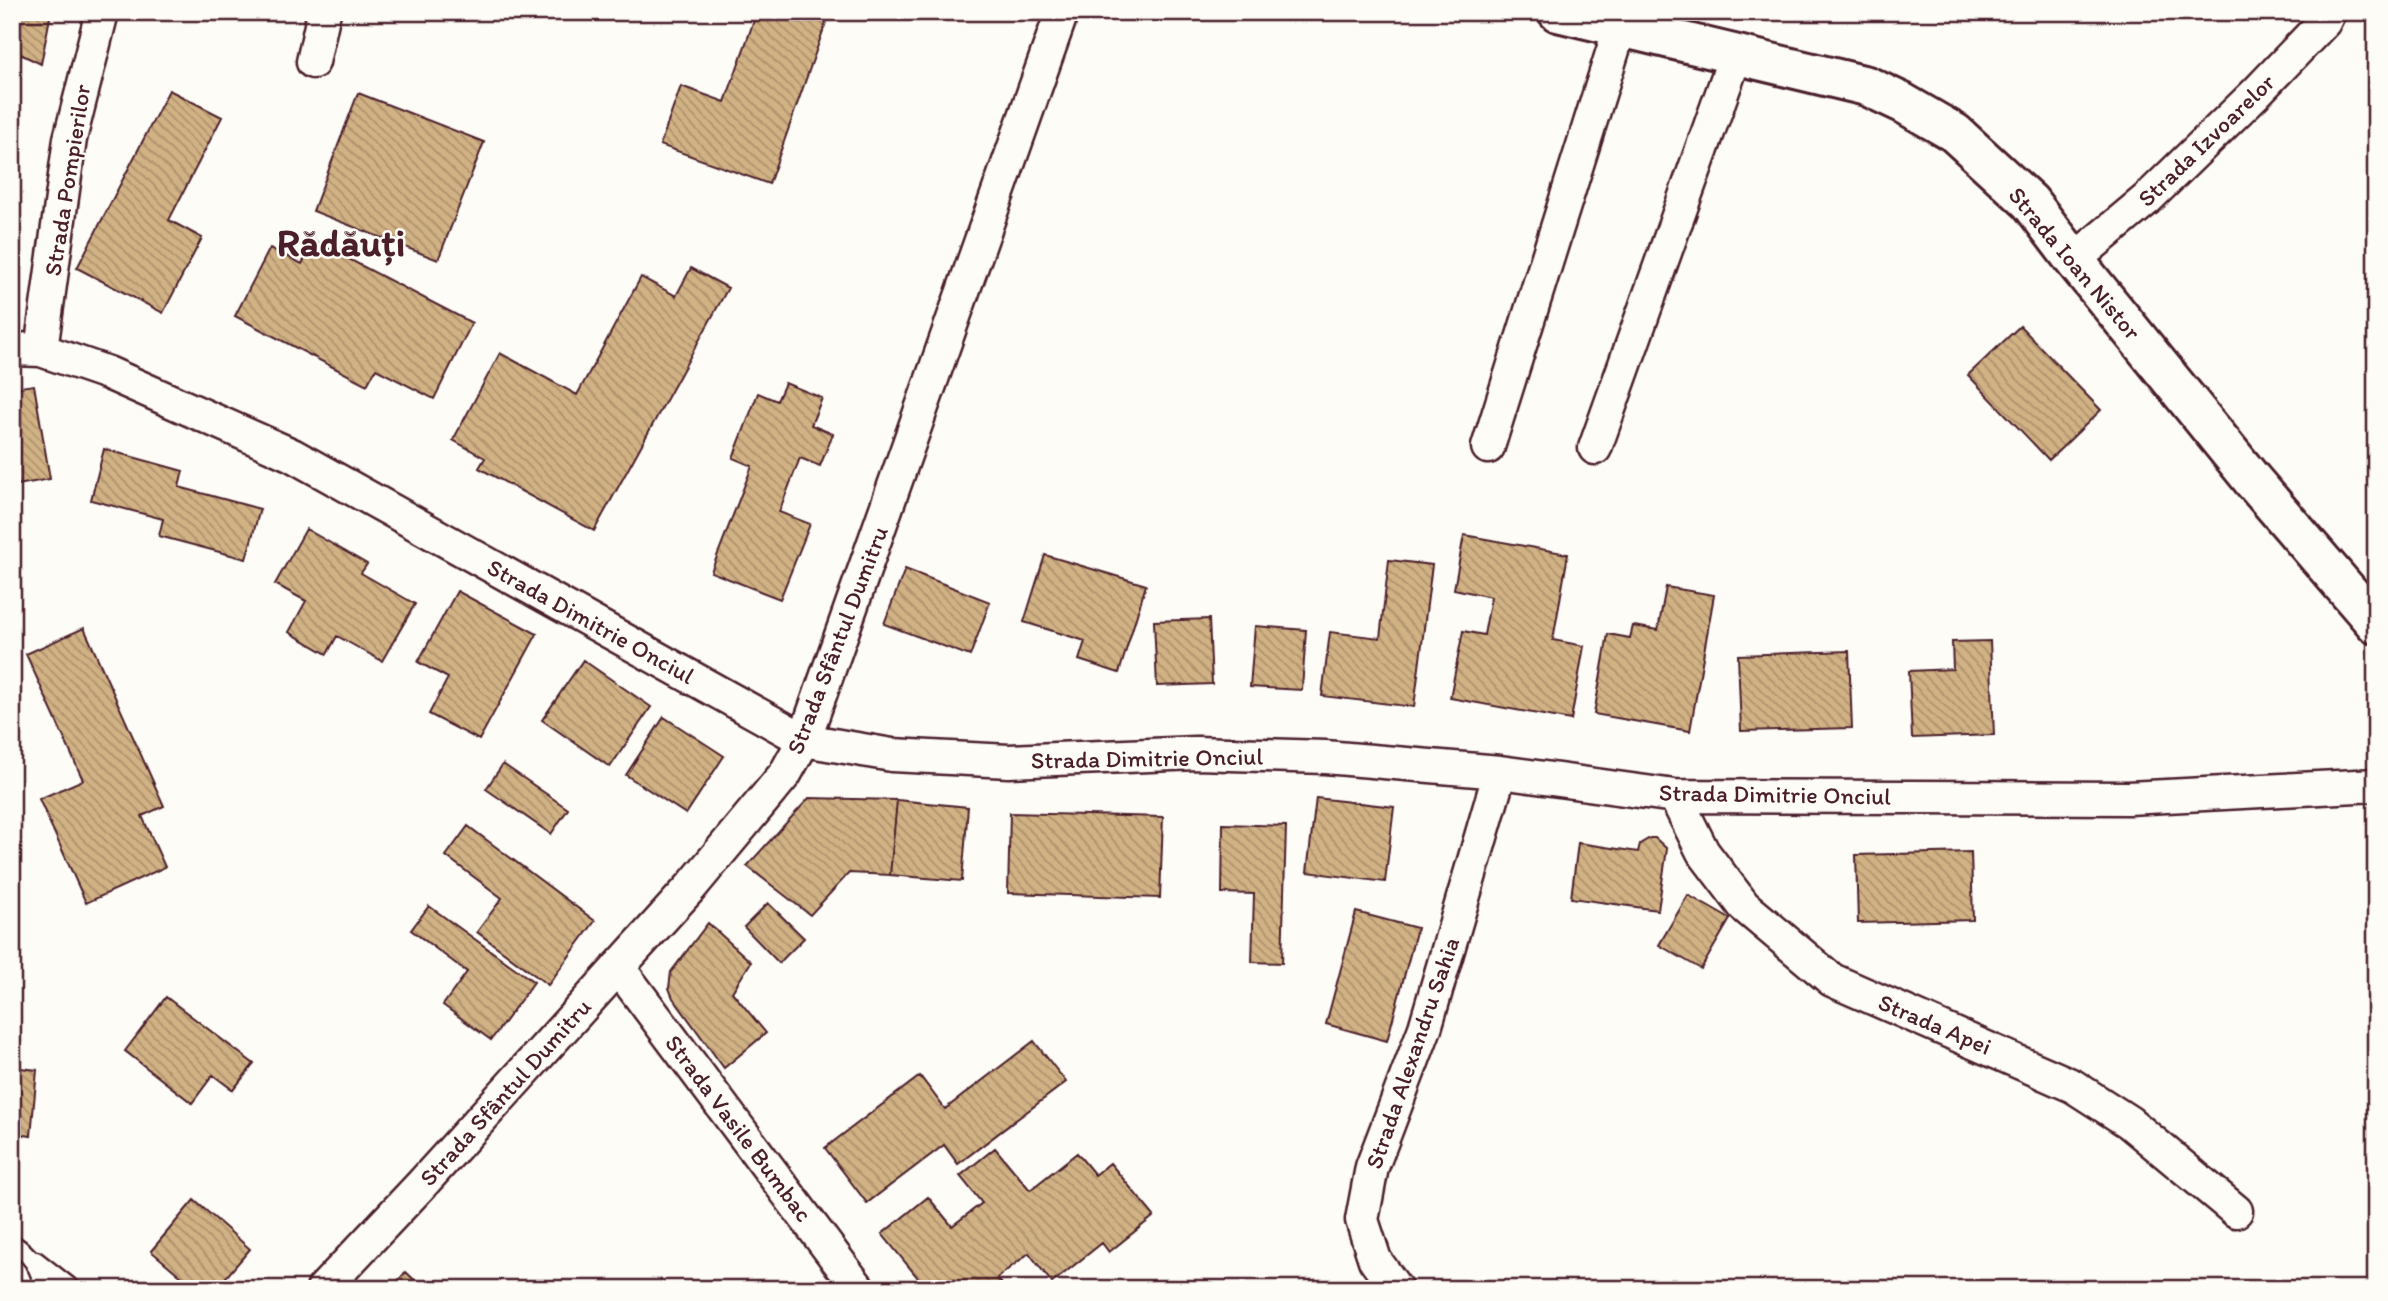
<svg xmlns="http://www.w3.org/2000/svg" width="2388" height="1301" viewBox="0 0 2388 1301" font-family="Itim,sans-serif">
<defs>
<pattern id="building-back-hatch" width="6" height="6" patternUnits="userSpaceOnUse" patternTransform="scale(1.75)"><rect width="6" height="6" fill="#d1b284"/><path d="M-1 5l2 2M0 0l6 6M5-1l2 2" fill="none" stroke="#ac906c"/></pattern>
</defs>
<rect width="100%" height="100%" fill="#fdfcf7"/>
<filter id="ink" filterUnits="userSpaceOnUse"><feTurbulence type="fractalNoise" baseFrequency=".0143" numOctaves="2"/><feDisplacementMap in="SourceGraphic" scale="14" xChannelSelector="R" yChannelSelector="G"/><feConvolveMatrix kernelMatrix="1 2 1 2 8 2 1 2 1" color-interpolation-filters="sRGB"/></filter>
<g filter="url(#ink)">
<path fill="url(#building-back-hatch)" stroke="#4a1f2b" stroke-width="2" d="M12,12h39l-10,52 -29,-14z
M757,12l72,2 -60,170 -109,-39 21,-59 44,16z
M169,90l53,27 -53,103 33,18 -39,75 -86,-45z
M358,93l126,49 -46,118 -125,-49z
M314,241l158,82 -38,76 -58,-30 -9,16 -132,-69 35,-68 32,16z
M691,268l37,20 -134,243 -115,-63 6,-10 -32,-18 47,-87 77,42 64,-118 35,19z
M2020,326l81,84 -52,50 -81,-85z
M785,383l37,15 -11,27 22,9 -13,32 -20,-8 -21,54 31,12 -30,75 -69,-27 41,-106 -19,-8 25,-65 19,8z
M34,385l16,94 -38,7v-98z
M104,449l79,22 -4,16 81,22 -14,50 -87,-23 4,-17 -72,-19z
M306,529l61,35 -6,9 54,31 -33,57 -45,-25 -10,18 -38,-22 17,-31 -31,-17z
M1464,535l104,19 -15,86 31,6 -13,74 -121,-22 13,-67 21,4 7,-38 -37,-8z
M1045,555l101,30 -27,88 -40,-13 6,-19 -61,-19z
M1389,560l43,5 -18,142 -92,-11 8,-64 50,6z
M905,569l85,33 -20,54 -86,-32z
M1666,587l48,8 -24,136 -96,-17 14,-80 22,4 3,-12 25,4z
M457,591l80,43 -58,106 -50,-26 19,-36 -30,-16z
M1209,619l3,65 -55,2 -3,-65z
M1255,626l51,4 -4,60 -52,-3z
M84,628l80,178 -22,10 23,51 -79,36 -47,-104 44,-19 -57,-126z
M1990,641l4,94 -82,3 -3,-67 44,-2 -1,-27z
M1849,651l3,77 -111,3 -3,-76z
M583,660l68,47 -41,60 -68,-47z
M664,717l60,39 -38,58 -60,-39z
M503,764l65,45 -17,25 -65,-45z
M809,798l88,2 -7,75 -41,-2 -39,42 -63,-49z
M1316,798l78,9 -9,75 -78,-10z
M897,800l71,7 -6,74 -72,-6z
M1010,813l153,4 -3,81 -152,-5z
M1223,824l63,2 -4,137 -30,-1 2,-68 -32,-1z
M468,826l127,95 -47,64 -71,-53 25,-34 -56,-42z
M1650,838h5l12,11 -9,61 -87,-12 7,-55 60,9 2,-8z
M1971,852l2,68 -115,3 -2,-68z
M1688,895l42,24 -29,50 -42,-24z
M768,903l36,35 -25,25 -35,-36z
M429,906l105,76 -43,58 -48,-35 24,-33 -56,-42z
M1356,912l61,16 -30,113 -61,-17z
M708,923l43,39 -19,30 34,41 -42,35 -51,-70 -4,-10 2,-16z
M166,997l88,67 -21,26 -20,-15 -21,28 -67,-52z
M1034,1041l32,41 -108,82 -14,-19 -77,58 -42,-55 95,-72 25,33z
M12,1067l25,3 -6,66 -19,-3z
M995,1148l35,42 47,-37 18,22 15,-12 44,53 -45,36 -7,-9 -50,40 -23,-30 -32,25 9,11h-79l-45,-55 46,-37 24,29 30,-23 -22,-27z
M194,1200l56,49 -34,40h-20l-45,-38z
M406,1272l18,17h-34z"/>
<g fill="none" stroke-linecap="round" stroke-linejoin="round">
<defs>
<path id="service" d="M12,1243c18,11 28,24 31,46
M36,1260l37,29"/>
<path id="minor" d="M313,62l11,-50
M2074,260l73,-61 109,-106 68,-71 5,-10
M12,349l29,1 67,23 184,82 512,285 88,15 117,6 187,-8 129,4 175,15 175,24 453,2 248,-13
M41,350l29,-211 32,-127
M1488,447l132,-419
M1595,448l141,-394
M1675,796l28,56 41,54 88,74 241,106 56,36 107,89
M618,967l241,322
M323,1289l98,-104 270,-298 94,-113 19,-34 258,-728
M1396,1289l-21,-29 -13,-40 10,-53 53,-139 75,-256"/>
<path id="tertiary" d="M1558,12l309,74 36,17 52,30 75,69 44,58 179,221 123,143"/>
</defs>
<use href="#service" stroke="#4a1f2b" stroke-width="21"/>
<use href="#minor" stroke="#4a1f2b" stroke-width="37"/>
<use href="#tertiary" stroke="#4a1f2b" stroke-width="44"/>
<use href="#service" stroke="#fdfcf7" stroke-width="16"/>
<use href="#minor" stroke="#fdfcf7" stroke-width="32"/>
<use href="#tertiary" stroke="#fdfcf7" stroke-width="38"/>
</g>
</g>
<g text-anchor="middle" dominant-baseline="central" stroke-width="5" stroke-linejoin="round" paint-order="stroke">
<g font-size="24" fill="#4a1f2b" stroke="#fdfcf7">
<text transform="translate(2206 140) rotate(-44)">Strada Izvoarelor</text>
<text transform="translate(67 180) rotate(-81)">Strada Pompierilor</text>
<text transform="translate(2075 263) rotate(50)">Strada Ioan Nistor</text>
<text transform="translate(591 621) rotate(29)">Strada Dimitrie Onciul</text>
<text transform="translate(837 640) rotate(-69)">Strada Sfântul Dumitru</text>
<text transform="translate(1147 758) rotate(-1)">Strada Dimitrie Onciul</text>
<text transform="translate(1775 794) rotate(1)">Strada Dimitrie Onciul</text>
<text transform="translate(1935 1024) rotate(23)">Strada Apei</text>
<text transform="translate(1412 1053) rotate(-71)">Strada Alexandru Sahia</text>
<text transform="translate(505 1092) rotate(-48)">Strada Sfântul Dumitru</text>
<text transform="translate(739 1128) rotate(53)">Strada Vasile Bumbac</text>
</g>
<g font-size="38" font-weight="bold" fill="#4a1f2b" stroke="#fdfcf7">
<text x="341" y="243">Rădăuți</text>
</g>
</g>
<rect width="2388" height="1301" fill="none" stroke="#fdfcf7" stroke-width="42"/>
<rect x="21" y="21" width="2346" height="1259" fill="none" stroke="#4a1f2b" stroke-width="2.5" filter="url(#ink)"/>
</svg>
